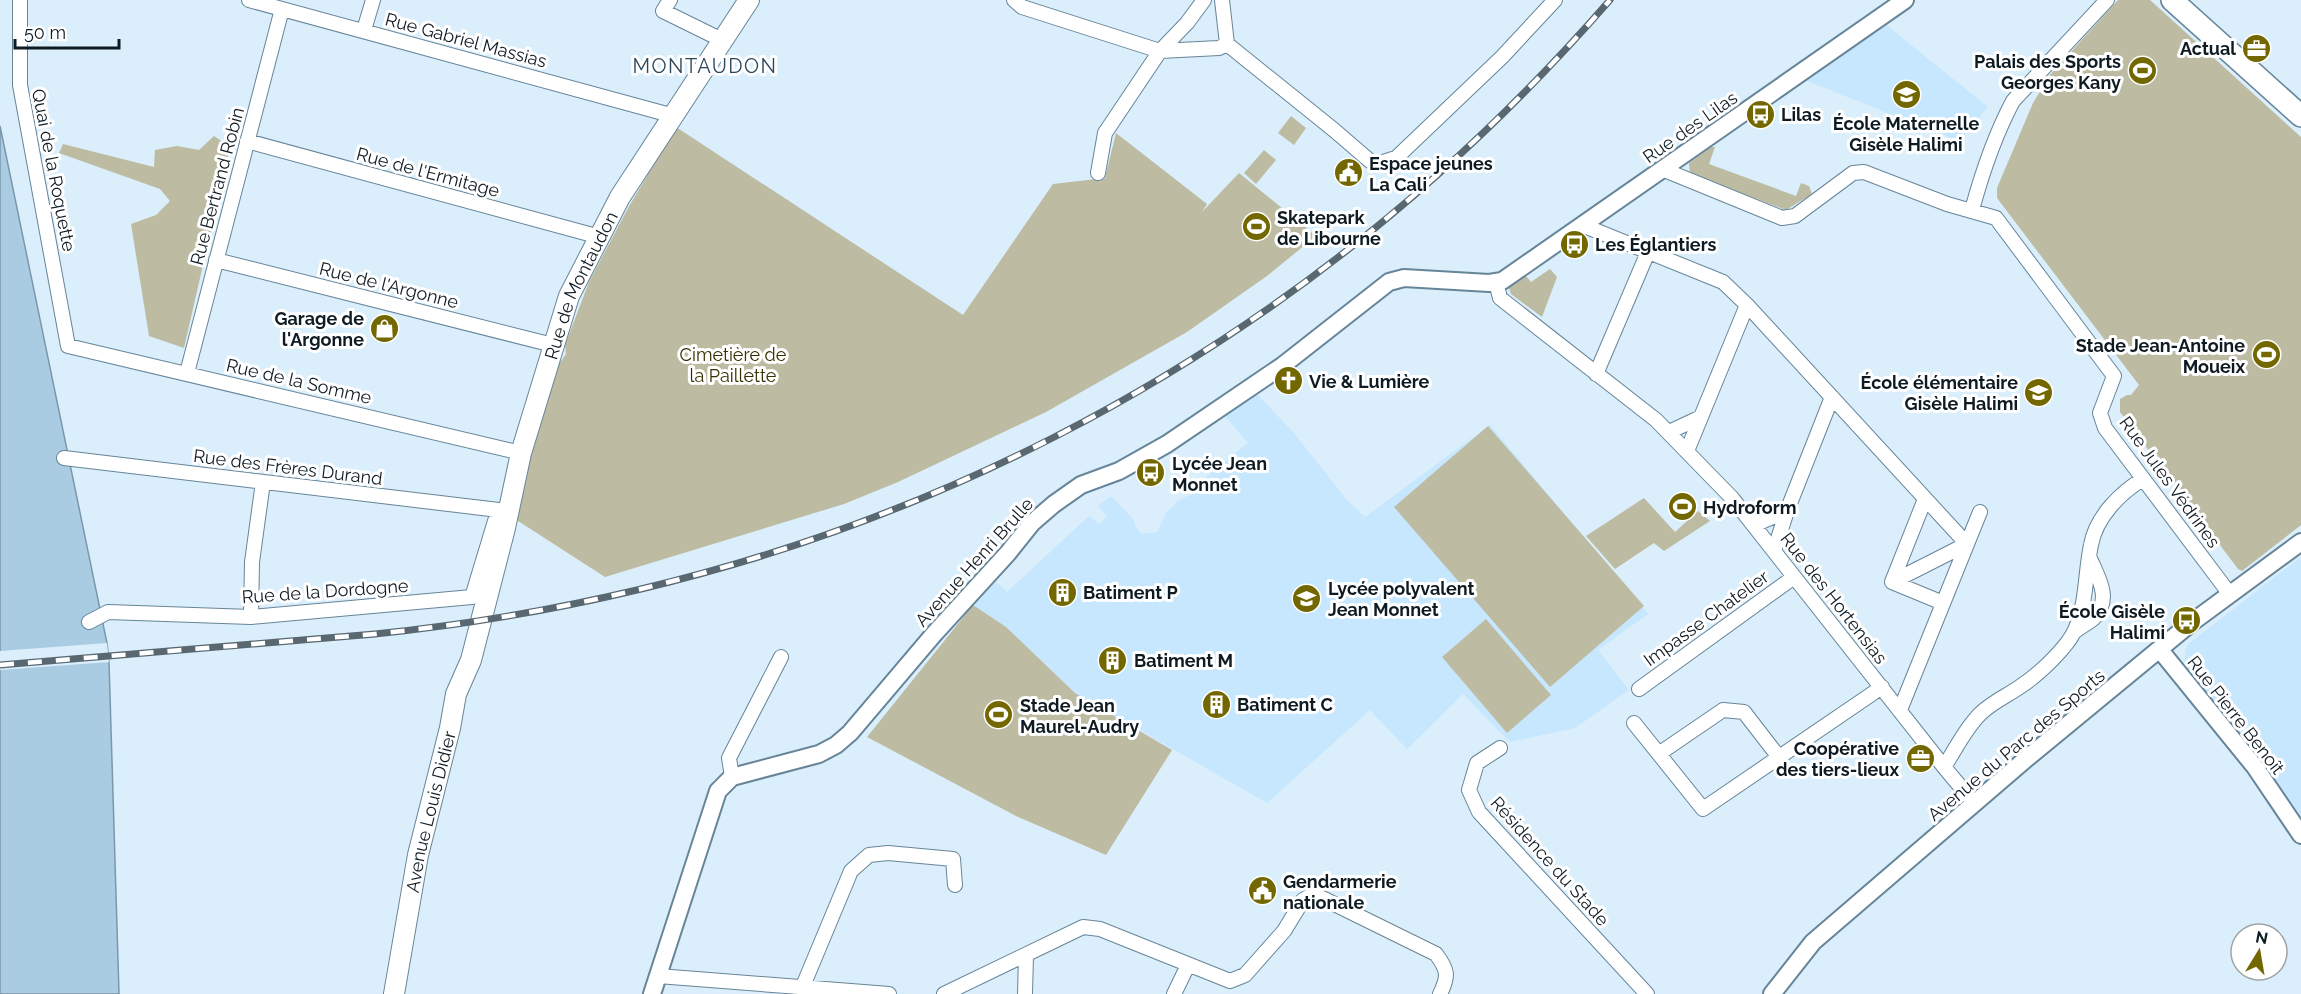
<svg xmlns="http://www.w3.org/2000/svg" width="2301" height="994" viewBox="0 0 2301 994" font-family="Raleway,sans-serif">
<rect width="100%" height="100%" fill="#daeefb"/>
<path fill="#c6e7fd" d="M1885,24l103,83 -29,34 -152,-60z
M1257,394l36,38 54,68 18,17 125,-92 158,189 -50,36 31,40 -54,38 -65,14 -47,-48 -56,55 -37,-39 -103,93 -192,-110 -35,-34 -67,-54 22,-24 12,11 82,-76 10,8 8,-8 -9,-10 13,-10 23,24 1,5 6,9 16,-2 9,-19 13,-13 18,-8 3,-10 48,-39 -23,-27z
M2298,559h3v268l-117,-163 3,-19z"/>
<path fill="#bebba3" d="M2118,0h32l151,137v388l-59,46 -4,-2 -118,-157v-13l7,-4h4l8,-10 -142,-187v-10l36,-85 17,-28z
M1291,116l15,12 -12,17 -16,-12z
M676,127l287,188 90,-131 52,-6 11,-45 91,71 -5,8 37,-39 77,63 -49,40 -80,56 -141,80 -148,70 -54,22 -239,73 -90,-58 27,-108 15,-44 9,-13 -1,-9 24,-63 39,-74z
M214,136l16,11 -46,201 -35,-12 -18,-112 25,-9 14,-14 -10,-12 -101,-36 4,-9 91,23 1,-17 22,-4 22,4z
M1711,147h4l-6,17 87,32 5,-13 8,3 3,8 -26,16 -96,-36 -1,-11z
M1264,150l12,10 -20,24 -12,-11z
M1550,269l7,8 -15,40 -31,-23 -2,-6 17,-12 5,6z
M1488,426l156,180 -94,81 -156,-180z
M1644,498l31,34 23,-21 12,10 -46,30 -10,-8 -39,26 -29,-33z
M973,605l33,22 69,66 97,57 -66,105 -90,-39 -149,-79z
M1486,619l65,76 -44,38 -65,-76z"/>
<path fill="#a9cce3" stroke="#7b97a9" stroke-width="1.5" d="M0,126l107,517 2,19 10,332h-119z"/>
<path fill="#daeefb" d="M107,643l2,19 -109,8v-19z"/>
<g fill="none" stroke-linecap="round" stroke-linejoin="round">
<defs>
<path id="minor" d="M20,0v85l48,261 453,107
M249,0l425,116
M670,0l-7,11 59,29
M1014,0l8,7 138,44 59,-3 8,-4 -5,-44
M364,30l9,-30
M1227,44l107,86 36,31 10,2 16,-5 106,-101 53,-57
M247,141l353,96
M1662,169l120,49 13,-2 58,-43 11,-1 83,32 49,14 118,158 -14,37 5,15 124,165
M1098,173l7,-40 55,-82 27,-28 17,-23
M1972,210c10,-37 23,-75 41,-109l94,-101
M1582,225l141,57 24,23 220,239 -75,38
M216,260l337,85
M1496,282l4,16 156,122 76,78 212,269 31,37
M187,373l95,-364
M1596,374l52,-122
M1669,432l32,-15
M1687,451l60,-146
M64,458l443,53
M1925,499l-33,83 51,21
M1787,511l45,-114
M1754,525l33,-14 -13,40
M251,617l1,-55 11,-80
M89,622l19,-10 143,5 221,-20 23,-76 12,-10
M2074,632c6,-5 14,-9 20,-14 19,-20 3,-42 -5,-62
M1639,689l155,-112
M1900,710l80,-198
M1634,723l69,86 179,-122
M1500,748l-23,15 -8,27 10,22 168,182
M1660,753l63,-43 21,2 34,44
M1944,767c11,-17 21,-38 36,-53 12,-12 27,-18 41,-28 17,-11 46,-38 54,-56 12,-27 10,-57 16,-85 5,-28 29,-52 52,-66
M732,777l-3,-19 52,-101
M658,976l231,18
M803,986l48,-115 18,-16 19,-2 65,6 2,26
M944,994l139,-67 17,2 130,52 15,-6 39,-44 19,-31 11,-6 122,60c12,16 13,22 4,40
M1025,994l1,-39
M1174,994l14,-29"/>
<path id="tertiary" d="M2160,650l95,117 46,68
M652,994l66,-203 14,-14 87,-23 17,-9 14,-12 84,-99 74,-81 24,-30 22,-19 27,-19 38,-14 48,-27 115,-78 107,-84 15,-4 85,5 13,-2 403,-281
M1772,994l41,-52 213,-183 165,-136 110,-81"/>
<g id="secondary">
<path id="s1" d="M394,994l24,-139 32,-127 6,-34 15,-34 34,-132 16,-75 48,-157 51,-99 129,-197"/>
</g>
<path id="primary" d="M2172,0l129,116"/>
</defs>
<use href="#minor" stroke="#668599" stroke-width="16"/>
<use href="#tertiary" stroke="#668599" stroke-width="20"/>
<use href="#secondary" stroke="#668599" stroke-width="22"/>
<use href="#primary" stroke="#668599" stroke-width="24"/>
<use href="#minor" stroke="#fff" stroke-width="14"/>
<use href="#tertiary" stroke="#fff" stroke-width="16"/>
<use href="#secondary" stroke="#fff" stroke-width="20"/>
<use href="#primary" stroke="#fff" stroke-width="21"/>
<defs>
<path id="rail" d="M0,665l375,-31c487,-50 913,-264 1235,-634"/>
</defs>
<use href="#rail" stroke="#596771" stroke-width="7"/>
<use href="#rail" stroke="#fff" stroke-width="4.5" stroke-dasharray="14" stroke-linecap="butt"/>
</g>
<defs>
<symbol id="office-disc" viewBox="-11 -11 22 22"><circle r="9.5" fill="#736800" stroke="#fff"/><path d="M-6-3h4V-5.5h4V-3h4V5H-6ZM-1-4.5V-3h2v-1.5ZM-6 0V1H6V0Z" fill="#fff"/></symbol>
<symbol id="stadium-disc" viewBox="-11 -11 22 22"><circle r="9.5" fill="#736800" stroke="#fff"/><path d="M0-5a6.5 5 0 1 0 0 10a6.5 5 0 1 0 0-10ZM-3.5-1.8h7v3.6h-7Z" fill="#fff"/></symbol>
<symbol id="school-disc" viewBox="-11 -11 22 22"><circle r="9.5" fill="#736800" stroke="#fff"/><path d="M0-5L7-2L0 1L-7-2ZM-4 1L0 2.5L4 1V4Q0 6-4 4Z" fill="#fff"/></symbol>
<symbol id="bus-disc" viewBox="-11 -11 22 22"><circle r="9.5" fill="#736800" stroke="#fff"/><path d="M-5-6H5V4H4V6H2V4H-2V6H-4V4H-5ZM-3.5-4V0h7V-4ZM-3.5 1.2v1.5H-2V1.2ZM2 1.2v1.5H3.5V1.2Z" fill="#fff"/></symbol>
<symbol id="civic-disc" viewBox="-11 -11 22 22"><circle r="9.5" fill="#736800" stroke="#fff"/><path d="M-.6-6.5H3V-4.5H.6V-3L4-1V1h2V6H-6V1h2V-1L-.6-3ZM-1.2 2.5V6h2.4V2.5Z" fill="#fff"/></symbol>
<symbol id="shop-disc" viewBox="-11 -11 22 22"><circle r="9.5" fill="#736800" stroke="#fff"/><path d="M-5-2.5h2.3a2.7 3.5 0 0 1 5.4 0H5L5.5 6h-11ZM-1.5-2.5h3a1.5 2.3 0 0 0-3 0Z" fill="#fff"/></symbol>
<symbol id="church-disc" viewBox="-11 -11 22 22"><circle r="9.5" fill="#736800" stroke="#fff"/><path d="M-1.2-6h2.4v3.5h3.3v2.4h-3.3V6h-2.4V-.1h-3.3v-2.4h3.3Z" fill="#fff"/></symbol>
<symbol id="building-disc" viewBox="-11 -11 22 22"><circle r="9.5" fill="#736800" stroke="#fff"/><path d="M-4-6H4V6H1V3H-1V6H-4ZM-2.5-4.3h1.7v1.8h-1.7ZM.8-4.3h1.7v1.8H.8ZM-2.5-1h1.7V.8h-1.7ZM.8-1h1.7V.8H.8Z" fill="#fff"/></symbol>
</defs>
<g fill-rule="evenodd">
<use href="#office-disc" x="2240" y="32" width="33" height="33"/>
<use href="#stadium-disc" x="2126" y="54" width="33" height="33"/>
<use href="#school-disc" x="1890" y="78" width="33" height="33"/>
<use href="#bus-disc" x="1744" y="98" width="33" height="33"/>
<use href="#civic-disc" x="1332" y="156" width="33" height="33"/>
<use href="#stadium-disc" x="1240" y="210" width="33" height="33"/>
<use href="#bus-disc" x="1558" y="228" width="33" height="33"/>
<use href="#shop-disc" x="368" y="312" width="33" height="33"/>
<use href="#stadium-disc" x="2250" y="338" width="33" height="33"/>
<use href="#church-disc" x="1272" y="364" width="33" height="33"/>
<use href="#school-disc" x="2022" y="376" width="33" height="33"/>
<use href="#bus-disc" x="1134" y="456" width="33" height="33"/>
<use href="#stadium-disc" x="1666" y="490" width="33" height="33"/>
<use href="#building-disc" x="1046" y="576" width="33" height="33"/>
<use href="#school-disc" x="1290" y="582" width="33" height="33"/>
<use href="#bus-disc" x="2170" y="604" width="33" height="33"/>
<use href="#building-disc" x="1096" y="644" width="33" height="33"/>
<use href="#building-disc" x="1200" y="688" width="33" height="33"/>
<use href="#stadium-disc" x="982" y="698" width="33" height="33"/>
<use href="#office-disc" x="1904" y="742" width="33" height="33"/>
<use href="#civic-disc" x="1246" y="874" width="33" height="33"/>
</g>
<g text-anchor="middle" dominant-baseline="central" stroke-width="6" stroke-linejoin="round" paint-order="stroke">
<g font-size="18" fill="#0f1b23" stroke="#fff">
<text transform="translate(466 40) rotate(15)">Rue Gabriel Massias</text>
<text transform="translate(1690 127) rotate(-35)">Rue des Lilas</text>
<text transform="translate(54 170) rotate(79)">Quai de la Roquette</text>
<text transform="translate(428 172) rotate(15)">Rue de l'Ermitage</text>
<text transform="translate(217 186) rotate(-75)">Rue Bertrand Robin</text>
<text transform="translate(389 285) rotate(14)">Rue de l'Argonne</text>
<text stroke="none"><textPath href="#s1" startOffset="735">Rue de Montaudon</textPath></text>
<text transform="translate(299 381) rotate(13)">Rue de la Somme</text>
<text transform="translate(288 467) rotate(7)">Rue des Frères Durand</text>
<text transform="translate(2170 482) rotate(54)">Rue Jules Védrines</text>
<text transform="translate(974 562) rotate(-48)">Avenue Henri Brulle</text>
<text transform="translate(325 591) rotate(-4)">Rue de la Dordogne</text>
<text transform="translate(1834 598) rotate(52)">Rue des Hortensias</text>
<text transform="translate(1706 618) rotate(-36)">Impasse Chatelier</text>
<text transform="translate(2236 715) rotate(52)">Rue Pierre Benoît</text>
<text transform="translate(2016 745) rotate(-40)">Avenue du Parc des Sports</text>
<text stroke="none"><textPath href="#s1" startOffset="186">Avenue Louis Didier</textPath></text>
<text transform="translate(1550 861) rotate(48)">Résidence du Stade</text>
</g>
<g font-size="18" font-weight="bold" fill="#0f1b23" stroke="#fff" text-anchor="start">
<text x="2236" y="48" text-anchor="end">Actual</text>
<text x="2121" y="61" text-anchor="end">Palais des Sports<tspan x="2121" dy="21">Georges Kany</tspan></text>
<text x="1781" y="114">Lilas</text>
<text x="1906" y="123" text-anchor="middle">École Maternelle<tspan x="1906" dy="21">Gisèle Halimi</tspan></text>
<text x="1369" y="163">Espace jeunes<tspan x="1369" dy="21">La Cali</tspan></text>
<text x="1277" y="217">Skatepark<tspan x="1277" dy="21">de Libourne</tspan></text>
<text x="1595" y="244">Les Églantiers</text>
<text x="364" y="318" text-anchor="end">Garage de<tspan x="364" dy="21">l'Argonne</tspan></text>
<text x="2245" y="345" text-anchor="end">Stade Jean-Antoine<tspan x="2245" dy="21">Moueix</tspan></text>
<text x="1309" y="381">Vie &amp; Lumière</text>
<text x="2018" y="382" text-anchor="end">École élémentaire<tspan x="2018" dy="21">Gisèle Halimi</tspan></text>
<text x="1172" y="463">Lycée Jean<tspan x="1172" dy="21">Monnet</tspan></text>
<text x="1703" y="507">Hydroform</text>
<text x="1328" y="588">Lycée polyvalent<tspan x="1328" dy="21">Jean Monnet</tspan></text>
<text x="1083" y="592">Batiment P</text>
<text x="2165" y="611" text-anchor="end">École Gisèle<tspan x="2165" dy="21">Halimi</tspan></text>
<text x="1134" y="660">Batiment M</text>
<text x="1237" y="704">Batiment C</text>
<text x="1020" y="705">Stade Jean<tspan x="1020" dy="21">Maurel-Audry</tspan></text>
<text x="1899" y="748" text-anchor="end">Coopérative<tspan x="1899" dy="21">des tiers-lieux</tspan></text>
<text x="1283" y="881">Gendarmerie<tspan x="1283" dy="21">nationale</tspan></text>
</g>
<g font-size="18" fill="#373101" stroke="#fff">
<text x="733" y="354">Cimetière de<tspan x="733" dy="21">la Paillette</tspan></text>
</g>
<g font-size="20" letter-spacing="1.5" fill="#2c495c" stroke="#fff">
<text x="705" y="66">MONTAUDON</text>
</g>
</g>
<g transform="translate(2259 952) rotate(11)"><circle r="28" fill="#ffffff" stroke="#9fa4a7" stroke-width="1.5"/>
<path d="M0-4.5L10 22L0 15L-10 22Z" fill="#736800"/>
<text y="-9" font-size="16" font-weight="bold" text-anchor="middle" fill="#0f1b23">N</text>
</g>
<path d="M15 39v9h104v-9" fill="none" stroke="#0f1b23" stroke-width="3"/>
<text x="24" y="39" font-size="18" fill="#0f1b23" stroke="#ffffff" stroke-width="4.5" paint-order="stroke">50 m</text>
</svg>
